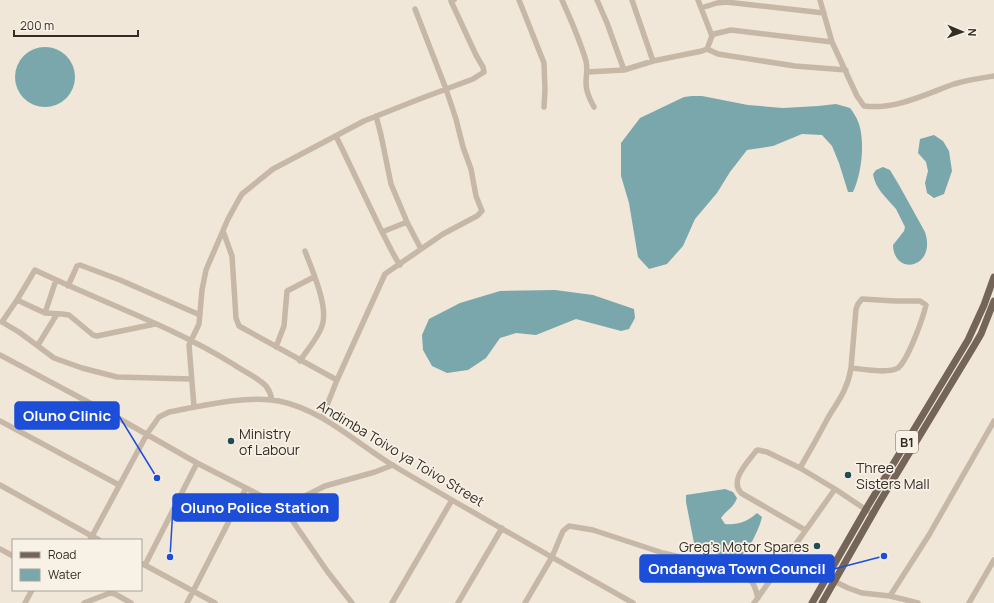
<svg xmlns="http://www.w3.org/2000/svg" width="994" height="603" viewBox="0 0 994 603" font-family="Manrope,sans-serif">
<rect width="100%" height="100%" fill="#f0e7d9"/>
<path fill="#7aa7ac" d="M15 77a30 30 0 1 1 60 0a30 30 0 1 1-60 0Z
M692,96h10l46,9 35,3 35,-2 18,-2 14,4c3,4 5,7 7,11 9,19 5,54 -4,73h-5l-9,-29 -7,-17 -10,-11 -20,-1 -29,12 -26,4 -17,22 -13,21 -22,26 -12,27 -16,18 -18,5 -11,-12 -9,-54 -8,-27v-33l19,-25 44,-21z
M934,135l9,6 6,10 3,20 -8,23 -10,4 -7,-5 -2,-10 3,-12 -2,-9 -8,-9 2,-14z
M883,167l7,3 9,15 26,47c12,36 -31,45 -32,13l11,-14 1,-4c-3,-6 -6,-12 -9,-18 -9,-11 -21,-20 -23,-35l3,-4z
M555,290l38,5 41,14 1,9 -6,11 -8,2 -45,-12 -40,16 -20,-2 -16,5 -14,20 -18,12 -21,3 -15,-7 -9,-16 -1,-15 7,-16 31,-16 40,-12z
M725,489l8,3 4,6c-4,11 -10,11 -16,20l4,6c13,1 22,-2 32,-11l5,4c-2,10 -15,40 -26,41 -10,1 -33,-10 -42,-15l-8,-41v-7z"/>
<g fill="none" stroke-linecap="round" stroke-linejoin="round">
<path stroke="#c7b7a6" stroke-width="5.5" d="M519,0l25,63 1,27 -1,17
M562,0c9,20 18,40 24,61 2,8 0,14 0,22 0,8 4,17 8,24
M597,0l10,23 17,47
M632,0l21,61
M698,0l14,36
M820,0l12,42 25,54 7,10c31,4 62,-12 90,-22 13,-4 27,-6 40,-8
M701,8l16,-5 9,-1 98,11
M707,49l11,5 77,12 51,4
M587,72l37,-2 29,-9 49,-10 5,-2 5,-13 2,-2 17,-4 101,12
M376,116l5,19 10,49 16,38 14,27
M336,136l46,96c6,11 11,23 18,33
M223,231l9,25 4,62 3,8 98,54
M382,232l25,-10
M68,286l9,-20 3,-1 40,15 80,35
M862,299l33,2h25l6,4c-3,13 -18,55 -28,63 -10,6 -36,1 -47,0l5,-59 2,-5z
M17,300l28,13 17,1 7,1 24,20 4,1 58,-12
M45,313l11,-33
M38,345l19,-31
M276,347l8,-21 3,-35 27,-14
M0,355l118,63 79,45 86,44 44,64 25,32
M300,361c7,-11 18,-23 22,-35 7,-19 -10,-56 -17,-75
M191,379l-74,-2 -35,-9 -28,-10 -35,-26 -17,-10 15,-22 18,-30c66,32 135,55 198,94 10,7 24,13 33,22 3,4 5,9 6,14
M194,407l-5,-62 10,-21 3,-34 4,-20 22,-51 11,-20 3,-5 31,-25 91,-48 53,-21 56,-21 11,-7 -1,-5 -7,-12 -25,-54 3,-1
M322,418l15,-38 48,-106 58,-40 34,-18 5,-5 -6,-15 -5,-27 -8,-22 -7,-28 -10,-30 -31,-80
M0,421l119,64
M800,468l35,21
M0,485l99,55
M283,507l42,-21 50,-14 18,-7
M805,530l-64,-37c-12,-13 7,-31 15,-42l2,-1 9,2 33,16c10,-17 20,-35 29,-52 10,-16 19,-28 22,-48
M90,540l57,-106 12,-17 10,-5c33,-6 77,-17 110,-11 44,9 78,43 115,65 79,47 159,92 239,137
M0,549l13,7
M141,563l74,40
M145,565l52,-102
M832,583l2,-2 14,7 14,5 28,3 28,7
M890,596l39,-61 65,-114
M25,603l7,-13
M84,603l26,-10 5,1 16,9
M187,603l59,-115
M392,603l60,-103
M458,603l44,-75
M525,603l27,-46 11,-26 6,-5 24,4 70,23 72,17c16,8 19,11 23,28
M754,603l81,-114 33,22
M969,603l25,-43"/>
<path stroke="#756458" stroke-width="7" d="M812,603l54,-94 102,-169 16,-35 10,-28
M822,603l57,-100 95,-157 7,-12 13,-33"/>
</g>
<g fill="#1e4d53" stroke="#f8f1e5" stroke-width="1.5">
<circle cx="231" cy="441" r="4"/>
<circle cx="848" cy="475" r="4"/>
<circle cx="817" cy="546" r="4"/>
</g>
<g text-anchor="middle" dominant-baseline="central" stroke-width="3.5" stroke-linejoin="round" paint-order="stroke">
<rect fill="#f8f1e5" stroke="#6f6760" stroke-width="1" x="896" y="431" width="22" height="22" rx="3"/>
<g font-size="13" font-weight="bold" fill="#342c27">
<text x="907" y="442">B1</text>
</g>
<g font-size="14" fill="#342c27" stroke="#f8f1e5" text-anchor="start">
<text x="239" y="433">Ministry<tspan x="239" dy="16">of Labour</tspan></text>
<text x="856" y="467">Three<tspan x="856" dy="16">Sisters Mall</tspan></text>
<text x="809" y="546" text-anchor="end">Greg's Motor Spares</text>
</g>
<g font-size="14" fill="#342c27" stroke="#f8f1e5">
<text transform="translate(401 453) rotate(31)">Andimba Toivo ya Toivo Street</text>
</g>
</g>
<path fill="none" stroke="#1d4ed8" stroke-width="1.5" d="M157 478L119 416M170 557L173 507M884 556L834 569"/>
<g fill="#1d4ed8" stroke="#f8f1e5" stroke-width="1.5">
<circle cx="157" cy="478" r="4"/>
<circle cx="170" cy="557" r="4"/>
<circle cx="884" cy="556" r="4"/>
</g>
<g fill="#1d4ed8" stroke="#1d4ed8" stroke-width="1.5">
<rect x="15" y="402" width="104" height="27" rx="4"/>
<rect x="173" y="494" width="165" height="27" rx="4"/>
<rect x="640" y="555" width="194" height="27" rx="4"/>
</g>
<g font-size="15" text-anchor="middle" font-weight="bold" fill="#fff">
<text x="67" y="421">Oluno Clinic</text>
<text x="255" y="513">Oluno Police Station</text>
<text x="737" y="574">Ondangwa Town Council</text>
</g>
<rect x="12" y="539" width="130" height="52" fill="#f8f1e5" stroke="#aaa299"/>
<rect x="20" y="552" width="20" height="6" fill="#756458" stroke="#aaa299"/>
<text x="48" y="559" font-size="12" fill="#342c27">Road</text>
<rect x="20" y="569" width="20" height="12" fill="#7aa7ac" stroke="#aaa299"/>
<text x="48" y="579" font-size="12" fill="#342c27">Water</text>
<g transform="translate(962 32) rotate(92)" stroke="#f8f1e5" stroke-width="3" paint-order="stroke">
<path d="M0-3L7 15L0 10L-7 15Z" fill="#342c27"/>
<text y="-6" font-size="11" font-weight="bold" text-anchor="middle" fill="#342c27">N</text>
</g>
<path d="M14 30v6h124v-6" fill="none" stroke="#342c27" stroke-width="2"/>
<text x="20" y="30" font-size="12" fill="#342c27" stroke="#f8f1e5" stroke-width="3" paint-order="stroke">200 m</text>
</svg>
